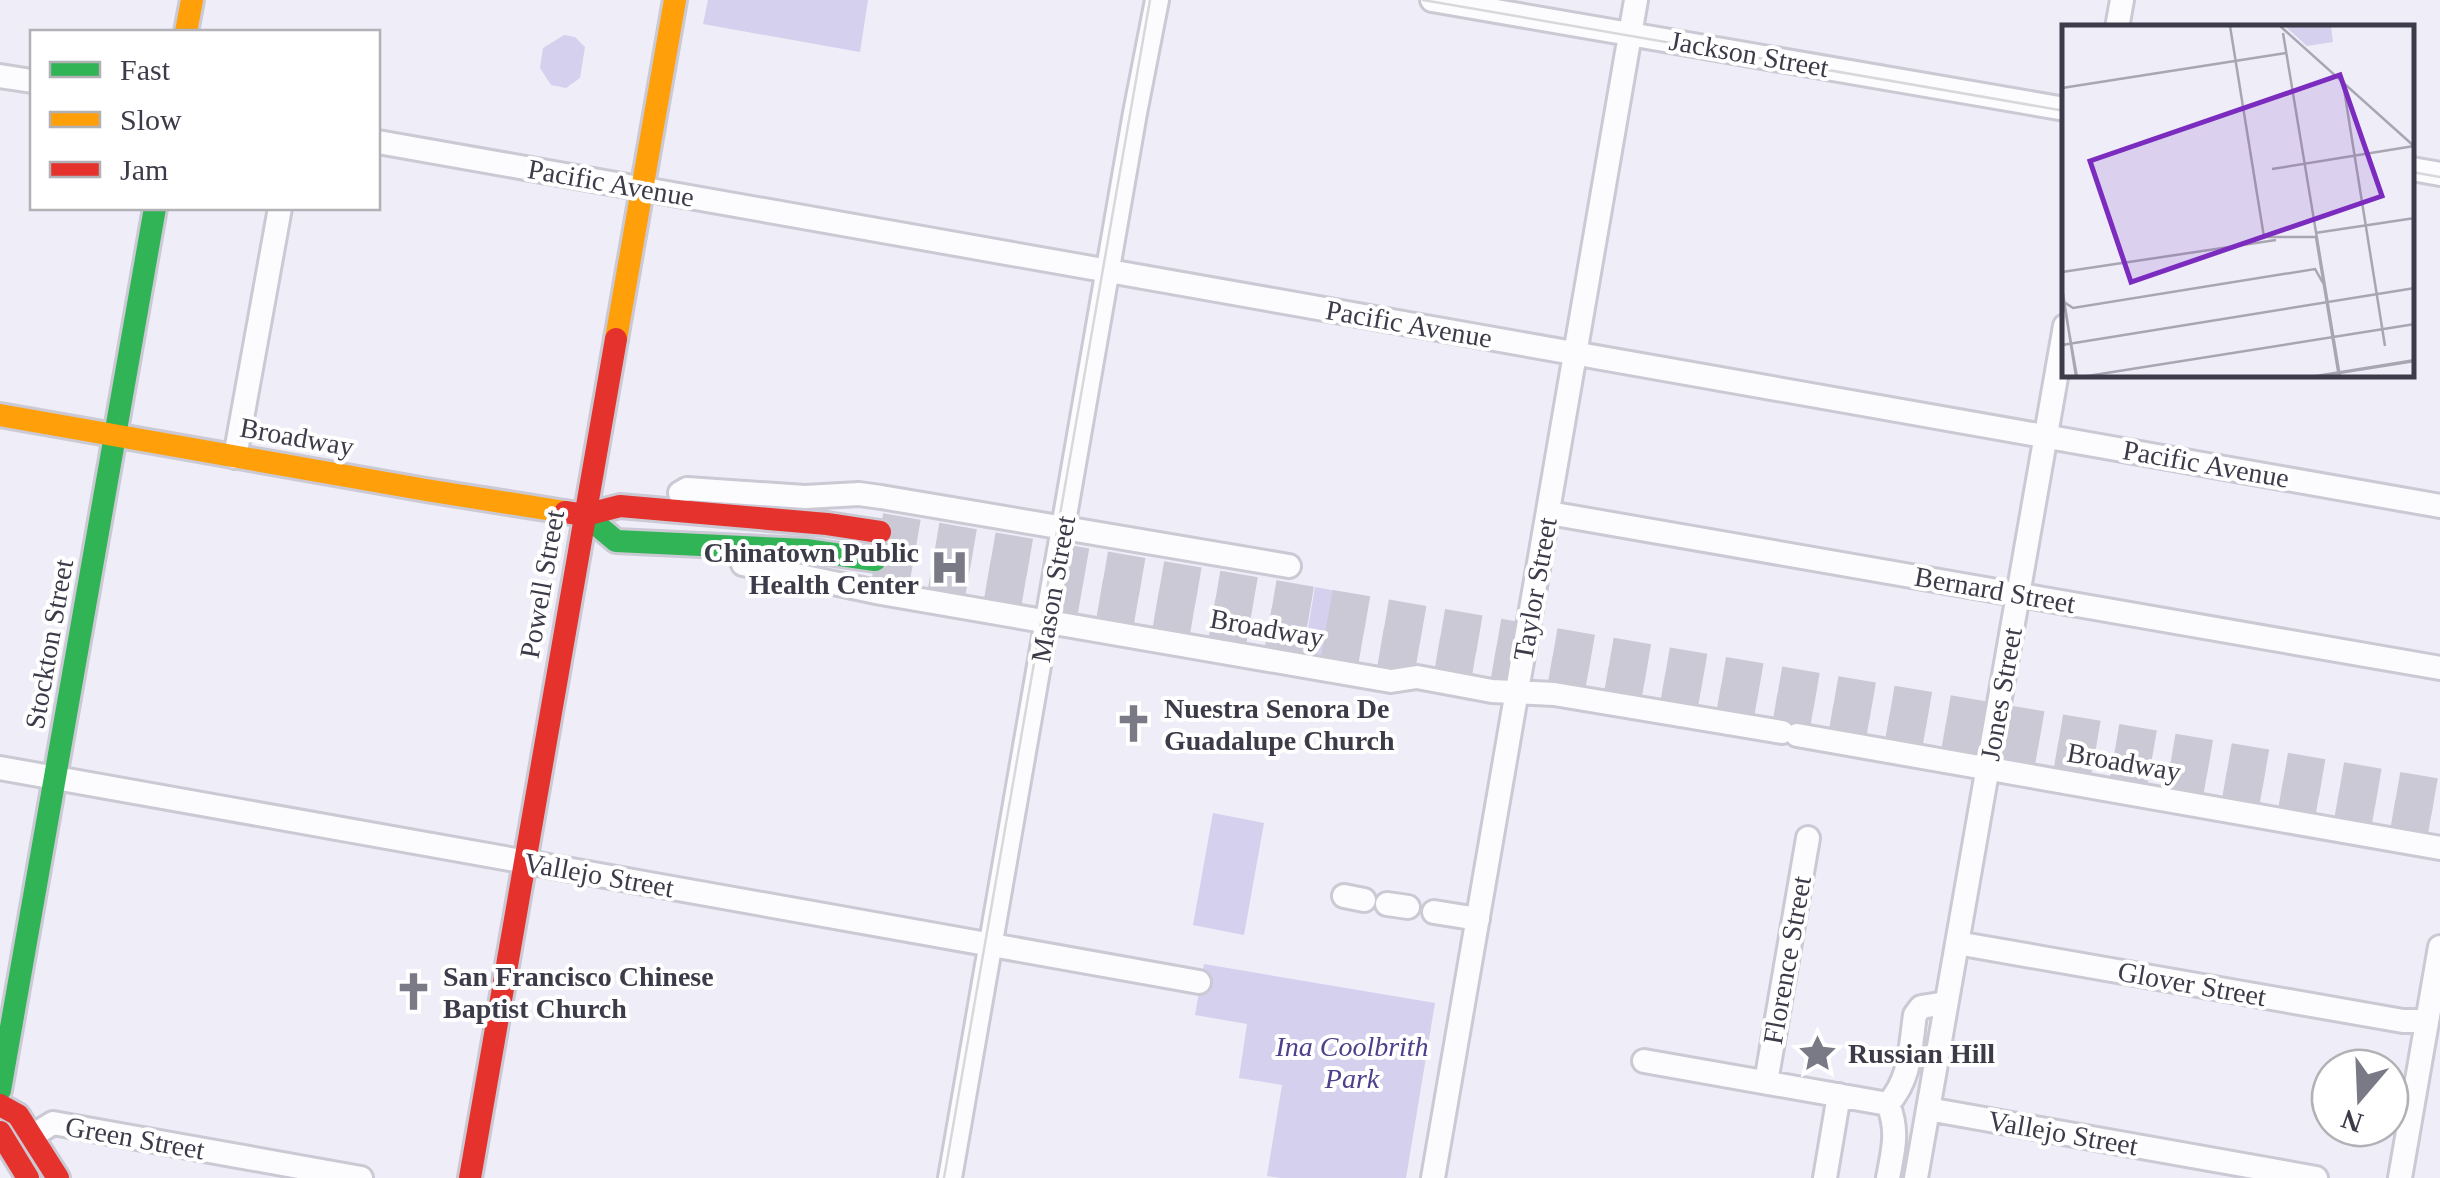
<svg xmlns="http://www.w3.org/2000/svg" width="2440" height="1178" viewBox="0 0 2440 1178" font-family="'Times New Roman',serif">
<rect width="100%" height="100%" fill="#eeedf8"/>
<path fill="#d4d0ed" d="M708,0h160l-8,52 -157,-28z
M564,35l11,2 10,10 -5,31 -14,10 -15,-3 -11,-17 3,-20z
M1315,587l44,8 -10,57 -4,7 -41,-7z
M1213,813l51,10 -20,112 -51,-10z
M1204,964l231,39 -29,175h-125l-14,-2 15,-91 -43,-7 8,-54 -52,-9z"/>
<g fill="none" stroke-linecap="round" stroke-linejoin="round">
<path stroke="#cac9d5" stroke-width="38" stroke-dasharray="38 19" stroke-linecap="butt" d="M880,532l1560,266
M875,560l1565,267"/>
<defs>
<path id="street" d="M1432,0l633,109
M2117,28l5,-28
M0,76l32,5
M378,142l2062,364
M2412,169l28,5
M235,457l45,-249
M680,493l7,-4 118,8 54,-3 22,3 408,69
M1549,513l891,155
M743,564l138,29 510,88 26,-4 75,14 62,3 228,38
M1797,735l643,113
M0,768l1199,214
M1344,896l20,4
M1387,904l21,3
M1434,912l44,7
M1957,943l446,78h24
M1644,1061l244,43
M1766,1082l42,-244
M1888,1104c23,-26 22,-55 27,-89l6,-8 25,-4
M1928,1109l388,69
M32,1136l21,-13 308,55
M950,1178l185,-1065 22,-113
M1433,1178l203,-1178
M1825,1178l14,-83
M1888,1178c5,-28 11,-46 0,-74
M1916,1178l149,-852
M2400,1178l40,-231"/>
<path id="fast" d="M585,515l31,26 190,9 69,10
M0,1090l155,-882"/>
<path id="slow" d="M186,32l6,-32
M616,339l59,-339
M0,415l426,75 139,22"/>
<path id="jam" d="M565,512l20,3 35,-9 207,18 53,8
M0,1105l18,10 40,63
M0,1132l28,46
M470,1178c51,-279 97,-559 146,-839"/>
</defs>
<use href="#street" stroke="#cac9d4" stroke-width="28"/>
<use href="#fast" stroke="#cac9d4" stroke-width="28"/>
<use href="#slow" stroke="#cac9d4" stroke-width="28"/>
<use href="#jam" stroke="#cac9d4" stroke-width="28"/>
<use href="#street" stroke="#fcfcfe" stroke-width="22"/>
<use href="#fast" stroke="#30b455" stroke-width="22"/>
<use href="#slow" stroke="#ff9f0a" stroke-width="22"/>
<use href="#jam" stroke="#e5322d" stroke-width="22"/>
<path stroke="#d8d7db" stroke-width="2.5" d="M1423,0l642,111
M2412,172l28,5
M944,1178l206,-1178"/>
</g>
<defs>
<symbol id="hospital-bare" viewBox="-9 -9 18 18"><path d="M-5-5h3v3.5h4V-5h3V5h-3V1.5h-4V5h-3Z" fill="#7a7986" stroke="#fff" stroke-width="2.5" paint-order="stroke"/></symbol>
<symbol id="church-bare" viewBox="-9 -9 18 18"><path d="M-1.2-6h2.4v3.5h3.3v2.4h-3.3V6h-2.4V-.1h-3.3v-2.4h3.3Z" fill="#7a7986" stroke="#fff" stroke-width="2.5" paint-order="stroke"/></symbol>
<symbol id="sight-bare" viewBox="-9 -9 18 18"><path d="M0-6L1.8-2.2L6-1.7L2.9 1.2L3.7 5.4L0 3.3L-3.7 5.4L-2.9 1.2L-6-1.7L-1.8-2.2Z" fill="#7a7986" stroke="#fff" stroke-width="2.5" paint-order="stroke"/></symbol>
</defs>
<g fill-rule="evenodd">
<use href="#hospital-bare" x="922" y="540" width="55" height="55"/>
<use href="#church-bare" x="1106" y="696" width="55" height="55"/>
<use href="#church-bare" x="386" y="964" width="55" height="55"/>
<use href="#sight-bare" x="1790" y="1026" width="55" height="55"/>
</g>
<g text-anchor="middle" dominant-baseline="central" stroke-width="8" stroke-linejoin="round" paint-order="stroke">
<g font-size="28" fill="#3c3b49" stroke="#fff">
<text transform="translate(1749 54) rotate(10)">Jackson Street</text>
<text transform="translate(611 183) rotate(10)">Pacific Avenue</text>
<text transform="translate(1409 324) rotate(10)">Pacific Avenue</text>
<text transform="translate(297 437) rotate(10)">Broadway</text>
<text transform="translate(2206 464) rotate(10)">Pacific Avenue</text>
<text transform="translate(542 584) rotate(-80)">Powell Street</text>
<text transform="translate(1053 589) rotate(-80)">Mason Street</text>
<text transform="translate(1535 589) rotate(-80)">Taylor Street</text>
<text transform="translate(1995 590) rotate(10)">Bernard Street</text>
<text transform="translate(1267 628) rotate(10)">Broadway</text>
<text transform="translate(49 644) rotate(-80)">Stockton Street</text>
<text transform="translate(2001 694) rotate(-80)">Jones Street</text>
<text transform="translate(2124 762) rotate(10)">Broadway</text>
<text transform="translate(599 875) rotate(10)">Vallejo Street</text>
<text transform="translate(1787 960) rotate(-80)">Florence Street</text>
<text transform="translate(2192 984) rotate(10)">Glover Street</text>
<text transform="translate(2063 1133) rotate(10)">Vallejo Street</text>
<text transform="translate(135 1138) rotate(10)">Green Street</text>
</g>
<g font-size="28" font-weight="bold" fill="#3c3b49" stroke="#fff" text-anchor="start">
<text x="919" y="552" text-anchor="end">Chinatown Public<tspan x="919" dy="32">Health Center</tspan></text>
<text x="1164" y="708">Nuestra Senora De<tspan x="1164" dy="32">Guadalupe Church</tspan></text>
<text x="443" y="976">San Francisco Chinese<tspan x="443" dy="32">Baptist Church</tspan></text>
<text x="1848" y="1053">Russian Hill</text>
</g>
<g font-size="28" font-style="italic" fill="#4f408b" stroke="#fff">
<text x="1352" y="1046">Ina Coolbrith<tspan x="1352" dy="32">Park</tspan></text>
</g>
</g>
<g transform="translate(2062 25)">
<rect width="352" height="352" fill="#eeedf8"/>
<path d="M223,1h46l2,16 -26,4z" fill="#d4d0ed"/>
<path fill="none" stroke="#a7a6b2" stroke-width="2.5" d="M168,1l34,211h52l23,140M218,1l135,121M221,8l57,344M281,58l42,263M0,63l224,-35M210,144l142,-23M253,208l100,-15M0,247l214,-32M0,262l14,90M1,273l14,79M2,277l9,6 242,-39 8,14M0,320l353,-57M19,352l334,-53M248,352l105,-17M252,352l101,-16"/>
<path fill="#7b2cbf" fill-opacity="0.15" stroke="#7b2cbf" stroke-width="5" d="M278,50l42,121 -251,86 -41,-121z"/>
<rect width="352" height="352" fill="none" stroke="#3c3b49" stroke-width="5"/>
</g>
<rect x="30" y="30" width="350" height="180" fill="#ffffff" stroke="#b1b1b6" stroke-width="2.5"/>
<rect x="50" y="62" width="50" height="15" fill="#30b455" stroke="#b1b1b6" stroke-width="2.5"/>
<text x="120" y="80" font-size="30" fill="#3c3b49">Fast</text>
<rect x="50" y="112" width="50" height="15" fill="#ff9f0a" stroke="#b1b1b6" stroke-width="2.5"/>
<text x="120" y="130" font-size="30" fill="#3c3b49">Slow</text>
<rect x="50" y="162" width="50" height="15" fill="#e5322d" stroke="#b1b1b6" stroke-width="2.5"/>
<text x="120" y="180" font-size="30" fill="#3c3b49">Jam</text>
<g transform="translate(2360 1098) rotate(199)"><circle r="48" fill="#ffffff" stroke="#b1b1b6" stroke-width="2.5"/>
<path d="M0-8L18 38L0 25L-18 38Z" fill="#7a7986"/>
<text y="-15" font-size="28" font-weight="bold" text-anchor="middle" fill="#3c3b49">N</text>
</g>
</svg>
